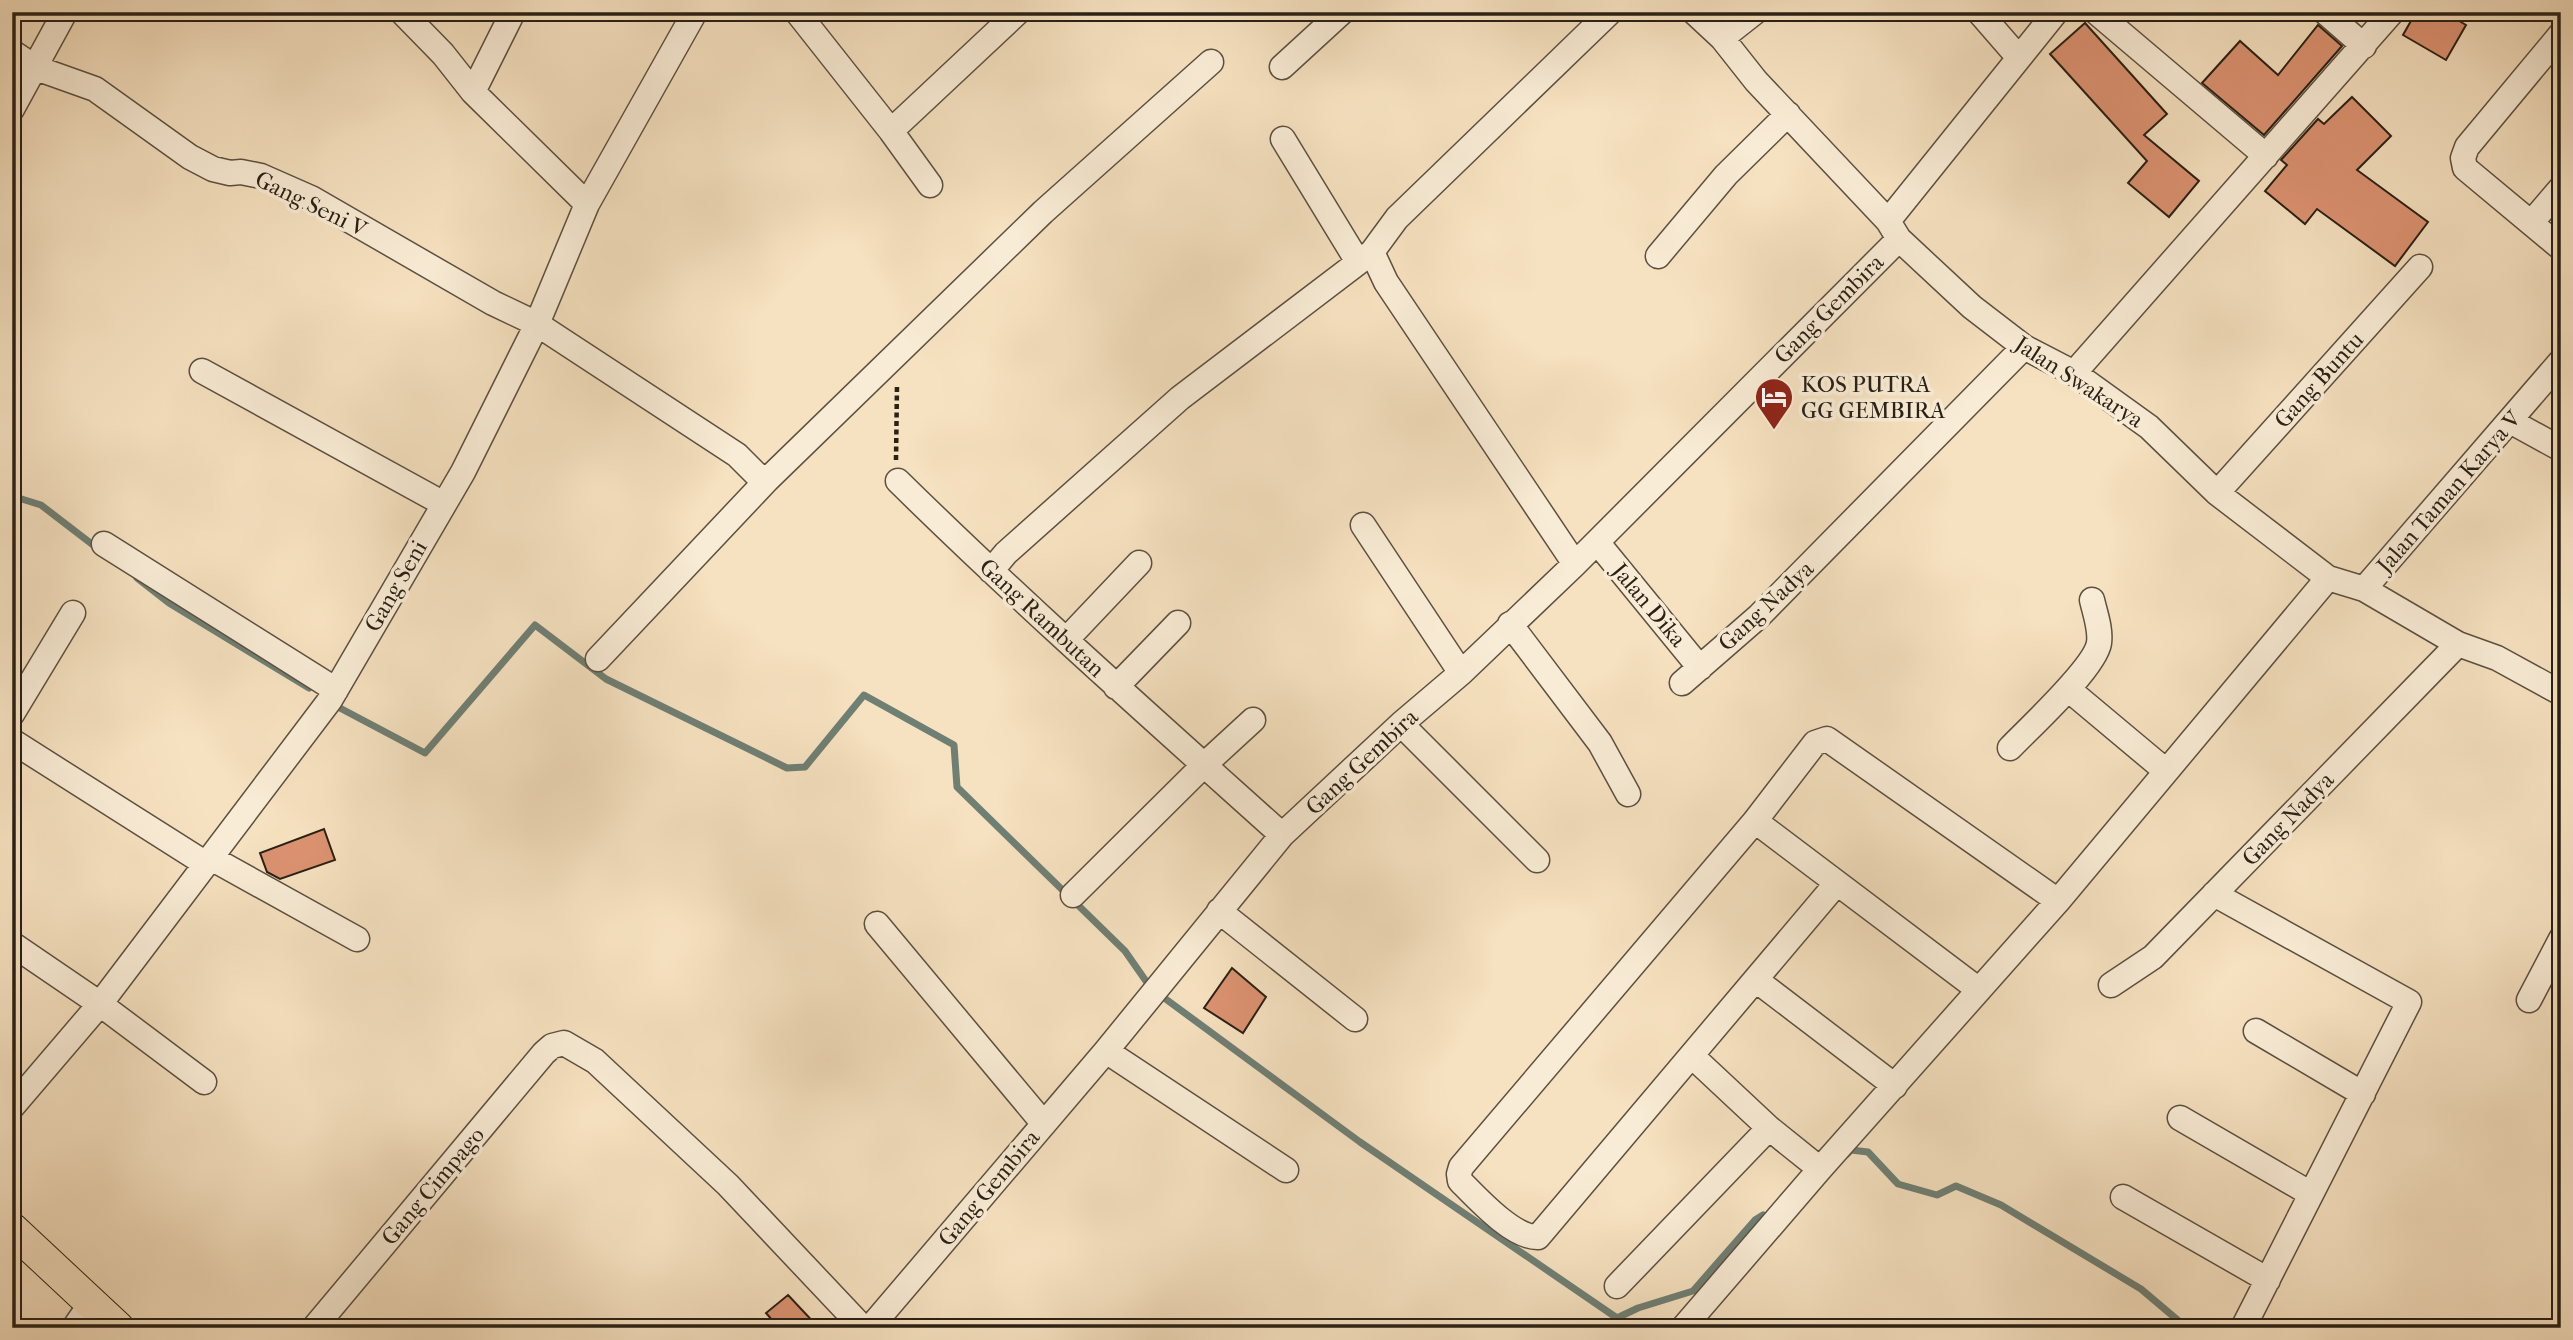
<svg xmlns="http://www.w3.org/2000/svg" width="2573" height="1340" viewBox="0 0 2573 1340" font-family="'IM FELL French Canon',serif">
<rect width="100%" height="100%" fill="#f6e1c0"/>
<filter id="stains"><feTurbulence type="fractalNoise" baseFrequency=".00286" numOctaves="4"/><feColorMatrix values="0 0 0 0 .2 0 0 0 0 .09 0 0 0 0 .02 0 0 0 .5 -.17"/></filter>
<radialGradient id="worn" r=".72"><stop offset=".6" stop-color="#630" stop-opacity="0"/><stop offset="1" stop-color="#630" stop-opacity=".3"/></radialGradient>
<g fill="none" stroke-linecap="round" stroke-linejoin="round">
<path stroke="#6f7f74" stroke-width="7" d="M12,496l29,9 56,43
M137,578l32,25 140,85
M338,707l87,46 110,-128 71,54 181,89 18,-1 59,-72 90,50 3,42 168,164 23,33
M1167,1000l193,142 257,176 21,-10 55,-17 62,-71 8,-5
M1847,1154l4,-4 17,2 30,32 39,11 19,-9 45,19 140,84 46,39"/>
</g>
<path fill="#dc9271" stroke="#292016" stroke-width="2" d="M2416,12h28l22,13 -20,35 -43,-25z
M2085,23l82,91 -23,21 55,46 -30,36 -41,-34 19,-22 -97,-107z
M2318,25l24,21 -78,89 -62,-52 38,-42 38,34z
M2352,97l39,39 -34,34 71,52 -33,44 -78,-57 -12,15 -40,-33 22,-26 -6,-5 37,-41 6,5z
M324,829l11,31 -55,19 -13,-7 -7,-19z
M1232,968l34,29 -23,36 -39,-25z
M788,1295l31,33h-40l-13,-15z"/>
<g fill="none" stroke-linecap="round" stroke-linejoin="round">
<defs>
<path id="minor" d="M402,12l41,42 30,38 114,112
M797,12l94,119 39,54
M1694,12l28,26 34,43 132,140 11,18 73,68 52,40 50,26 75,54 68,66 111,85 36,11 94,55 39,14 64,35
M1979,12l40,46
M2096,12l170,144
M2325,12l39,34
M2561,34l-94,113 -4,11 2,10 96,80
M1722,38l33,-26
M12,52l24,16 59,21 95,68 23,12 17,4 11,-1 20,4 50,22 182,105 44,21 200,131 19,19 11,6
M1282,67l60,-55
M473,92l40,-80
M12,109l53,-97
M891,131l127,-119
M1283,139l75,123
M1888,221l168,-209
M2531,223l30,-35
M1658,256l68,-81 62,-61
M202,371l242,133
M2074,373l318,-361
M2510,421l51,28
M898,481c124,122 255,238 384,354
M2217,493l203,-226
M1363,525l98,148
M1597,542l103,126
M104,544l232,146
M1575,564l-189,-282 -14,-30 25,-34 213,-206
M991,571l15,-18 174,-155 192,-146
M2364,589l197,-228
M1510,624l90,119 28,51
M1066,640l73,-77
M598,659l169,-179 276,-268 168,-150
M1682,683l77,-67 265,-269
M1116,687l62,-64
M2068,689l98,82
M12,714l61,-101
M1401,724l136,136
M12,741l194,123
M2010,748c19,-20 85,-80 89,-105 2,-14 -4,-30 -7,-43
M1755,821l224,169
M211,858l146,81
M1837,883l-299,354c-25,1 -61,-39 -78,-56l-1,-7 2,-7 294,-346 60,-78 12,-4 231,162
M2214,894l195,108 -166,326
M1073,895l131,-130 49,-45
M1219,911l136,108
M877,924l167,200
M12,944l88,60 104,78
M1756,980l139,106
M2111,985l42,-28 305,-313
M2529,1000l32,-61
M2256,1031l107,63
M1106,1051l180,119
M1692,1056l77,72
M12,1107l88,-103 230,-304 133,-228 74,-148 50,-120 108,-192
M2180,1118l131,76
M2123,1197l145,83
M1617,1286l152,-158 51,41
M74,1328l18,-26
M314,1328l230,-275 8,-7 12,-3 31,18 133,124 135,143
M870,1328l236,-277 176,-216 119,-111 60,-51 114,-109 324,-325
M1683,1328l137,-159 238,-268 270,-323"/>
<path id="major" d="M12,1229l106,99"/>
</defs>
<use href="#minor" stroke="#5c5040" stroke-width="27"/>
<use href="#major" stroke="#292016" stroke-width="34"/>
<path stroke="#292016" stroke-width="4.5" stroke-dasharray="5 3.5" stroke-linecap="butt" d="M896,460l1,-75"/>
<use href="#minor" stroke="#f9ecd6" stroke-width="24"/>
<use href="#major" stroke="#f6e1c0" stroke-width="32"/>
</g>
<defs>
<symbol id="hotel-pin" viewBox="-11 -11 22 30"><path d="M0 17L-7.5 6A9.5 9.5 0 1 1 7.5 6Z" fill="#8f2418" stroke="#f9ecd6"/><path d="M-6-4.5h1.5V1H6V5H4.5V3h-9V5H-6ZM-4 0a1.8 1.8 0 1 1 3.6 0ZM.5 0V-2.5h3Q6-2.5 6 0Z" fill="#fff"/></symbol>
</defs>
<g fill-rule="evenodd">
<use href="#hotel-pin" x="1752" y="375" width="44" height="60"/>
</g>
<g text-anchor="middle" dominant-baseline="central" stroke-width="7" stroke-linejoin="round" paint-order="stroke">
<g font-size="23" fill="#292016" stroke="#f9ecd6">
<text transform="translate(311 204) rotate(26)">Gang Seni V</text>
<text transform="translate(1829 309) rotate(-45)">Gang Gembira</text>
<text transform="translate(2319 380) rotate(-48)">Gang Buntu</text>
<text transform="translate(2079 382) rotate(33)">Jalan Swakarya</text>
<text transform="translate(2449 492) rotate(-49)">Jalan Taman Karya V</text>
<text transform="translate(396 586) rotate(-60)">Gang Seni</text>
<text transform="translate(1649 605) rotate(50)">Jalan Dika</text>
<text transform="translate(1766 606) rotate(-43)">Gang Nadya</text>
<text transform="translate(1042 618) rotate(43)">Gang Rambutan</text>
<text transform="translate(1362 762) rotate(-43)">Gang Gembira</text>
<text transform="translate(2288 819) rotate(-46)">Gang Nadya</text>
<text transform="translate(433 1186) rotate(-50)">Gang Cimpago</text>
<text transform="translate(989 1188) rotate(-50)">Gang Gembira</text>
</g>
<g font-size="23" fill="#292016" stroke="#f9ecd6" text-anchor="start">
<text x="1801" y="384">KOS PUTRA<tspan x="1801" dy="26">GG GEMBIRA</tspan></text>
</g>
</g>
<rect width="2573" height="1340" fill="none" stroke="#f6e1c0" stroke-width="42"/>
<rect x="14" y="14" width="2545" height="1312" fill="none" stroke="#292016" stroke-width="3.5"/>
<rect x="21" y="21" width="2531" height="1298" fill="none" stroke="#292016" stroke-width="2"/>
<rect width="100%" height="100%" filter="url(#stains)"/>
<rect width="100%" height="100%" fill="url(#worn)"/>
</svg>
